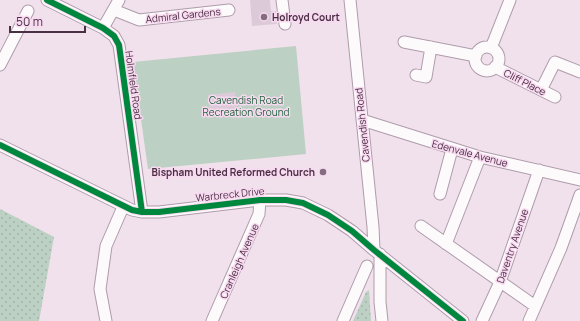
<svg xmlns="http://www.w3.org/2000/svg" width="580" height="321" viewBox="0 0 580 321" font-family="Manrope,sans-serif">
<defs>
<pattern id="grass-dots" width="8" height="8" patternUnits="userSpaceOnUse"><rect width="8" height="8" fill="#bcd0c3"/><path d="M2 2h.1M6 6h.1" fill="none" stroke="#a3b3a9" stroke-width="1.8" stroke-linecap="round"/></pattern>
</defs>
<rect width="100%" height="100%" fill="#f1e1ec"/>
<path fill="url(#grass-dots)" d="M0,209l54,28 -15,84h-39z
M369,290l2,31h-18l13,-29z"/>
<path fill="#bcd0c3" d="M296,46l10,108 -158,15 -15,-107z"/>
<path fill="#ddcad9" d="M250,0h20l1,11h5l1,13 -25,2z
M235,92l2,18h-14l1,5 -11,1 -1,-4h-2l-2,-17z"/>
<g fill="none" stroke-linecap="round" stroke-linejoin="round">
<defs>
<path id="minor" d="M47,0l56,28 11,8 5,9 23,167
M282,0l3,24
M350,0l23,227 1,23
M114,10l25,10 90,-10
M103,28l16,-28
M404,42l72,14
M475 59a12 12 0 1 1 24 0a12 12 0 1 1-24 0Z
M491,48l19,-48
M0,65l28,-54
M495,67l60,30
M416,75l10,2 5,-30
M541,90l14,-28 25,10
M362,120l118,37 100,23
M0,145l132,65 10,2h17l101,-12h26l17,3 25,12 24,16 22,19 89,71
M440,194l12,-45
M421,226l114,80
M446,244l34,-87
M380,254v48l2,19
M106,321l-6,-32 6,-43 17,-39
M212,321l47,-107 1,-14
M343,321l24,-55
M482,321l18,-39 39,-112
M529,321l32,-73 19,-53"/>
</defs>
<use href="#minor" stroke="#af9cab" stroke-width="13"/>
<use href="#minor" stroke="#fdfafc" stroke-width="11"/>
<defs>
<path id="cycleway" d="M47,0l56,28 11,8 5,9 23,167
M0,145l132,65 10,2h17l101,-12h26l17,3 25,12 24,16 22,19 89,71"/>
</defs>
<use href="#cycleway" stroke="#f8daf0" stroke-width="8"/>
<use href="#cycleway" stroke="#00873e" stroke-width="6"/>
</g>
<g fill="#846d7f" stroke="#f8daf0" stroke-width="1.5">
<circle cx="264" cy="17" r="4"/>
<circle cx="323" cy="172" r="4"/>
</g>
<g text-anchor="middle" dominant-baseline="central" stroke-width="3" stroke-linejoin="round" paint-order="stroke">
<g font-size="10" fill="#4a2e44" stroke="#f8daf0">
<text transform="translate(183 15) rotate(-6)">Admiral Gardens</text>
<text transform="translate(525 82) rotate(27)">Cliff Place</text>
<text transform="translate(134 85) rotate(82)">Holmfield Road</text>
<text transform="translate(362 125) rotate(-96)">Cavendish Road</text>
<text transform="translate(470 153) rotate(15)">Edenvale Avenue</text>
<text transform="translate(230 194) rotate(-6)">Warbreck Drive</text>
<text transform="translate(512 246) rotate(-71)">Daventry Avenue</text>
<text transform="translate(239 261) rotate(-66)">Cranleigh Avenue</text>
</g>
<g font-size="10" font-weight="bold" fill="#4a2e44" stroke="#f8daf0" text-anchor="start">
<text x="272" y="17">Holroyd Court</text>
<text x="315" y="172" text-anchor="end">Bispham United Reformed Church</text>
</g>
<g font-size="10" fill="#1f623c" stroke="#f8daf0">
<text x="246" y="100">Cavendish Road<tspan x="246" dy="12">Recreation Ground</tspan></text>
</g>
</g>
<path d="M10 26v6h75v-6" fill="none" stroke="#4a2e44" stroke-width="2"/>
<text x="16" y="26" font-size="12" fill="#4a2e44" stroke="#f8daf0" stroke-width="3" paint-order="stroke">50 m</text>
</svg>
